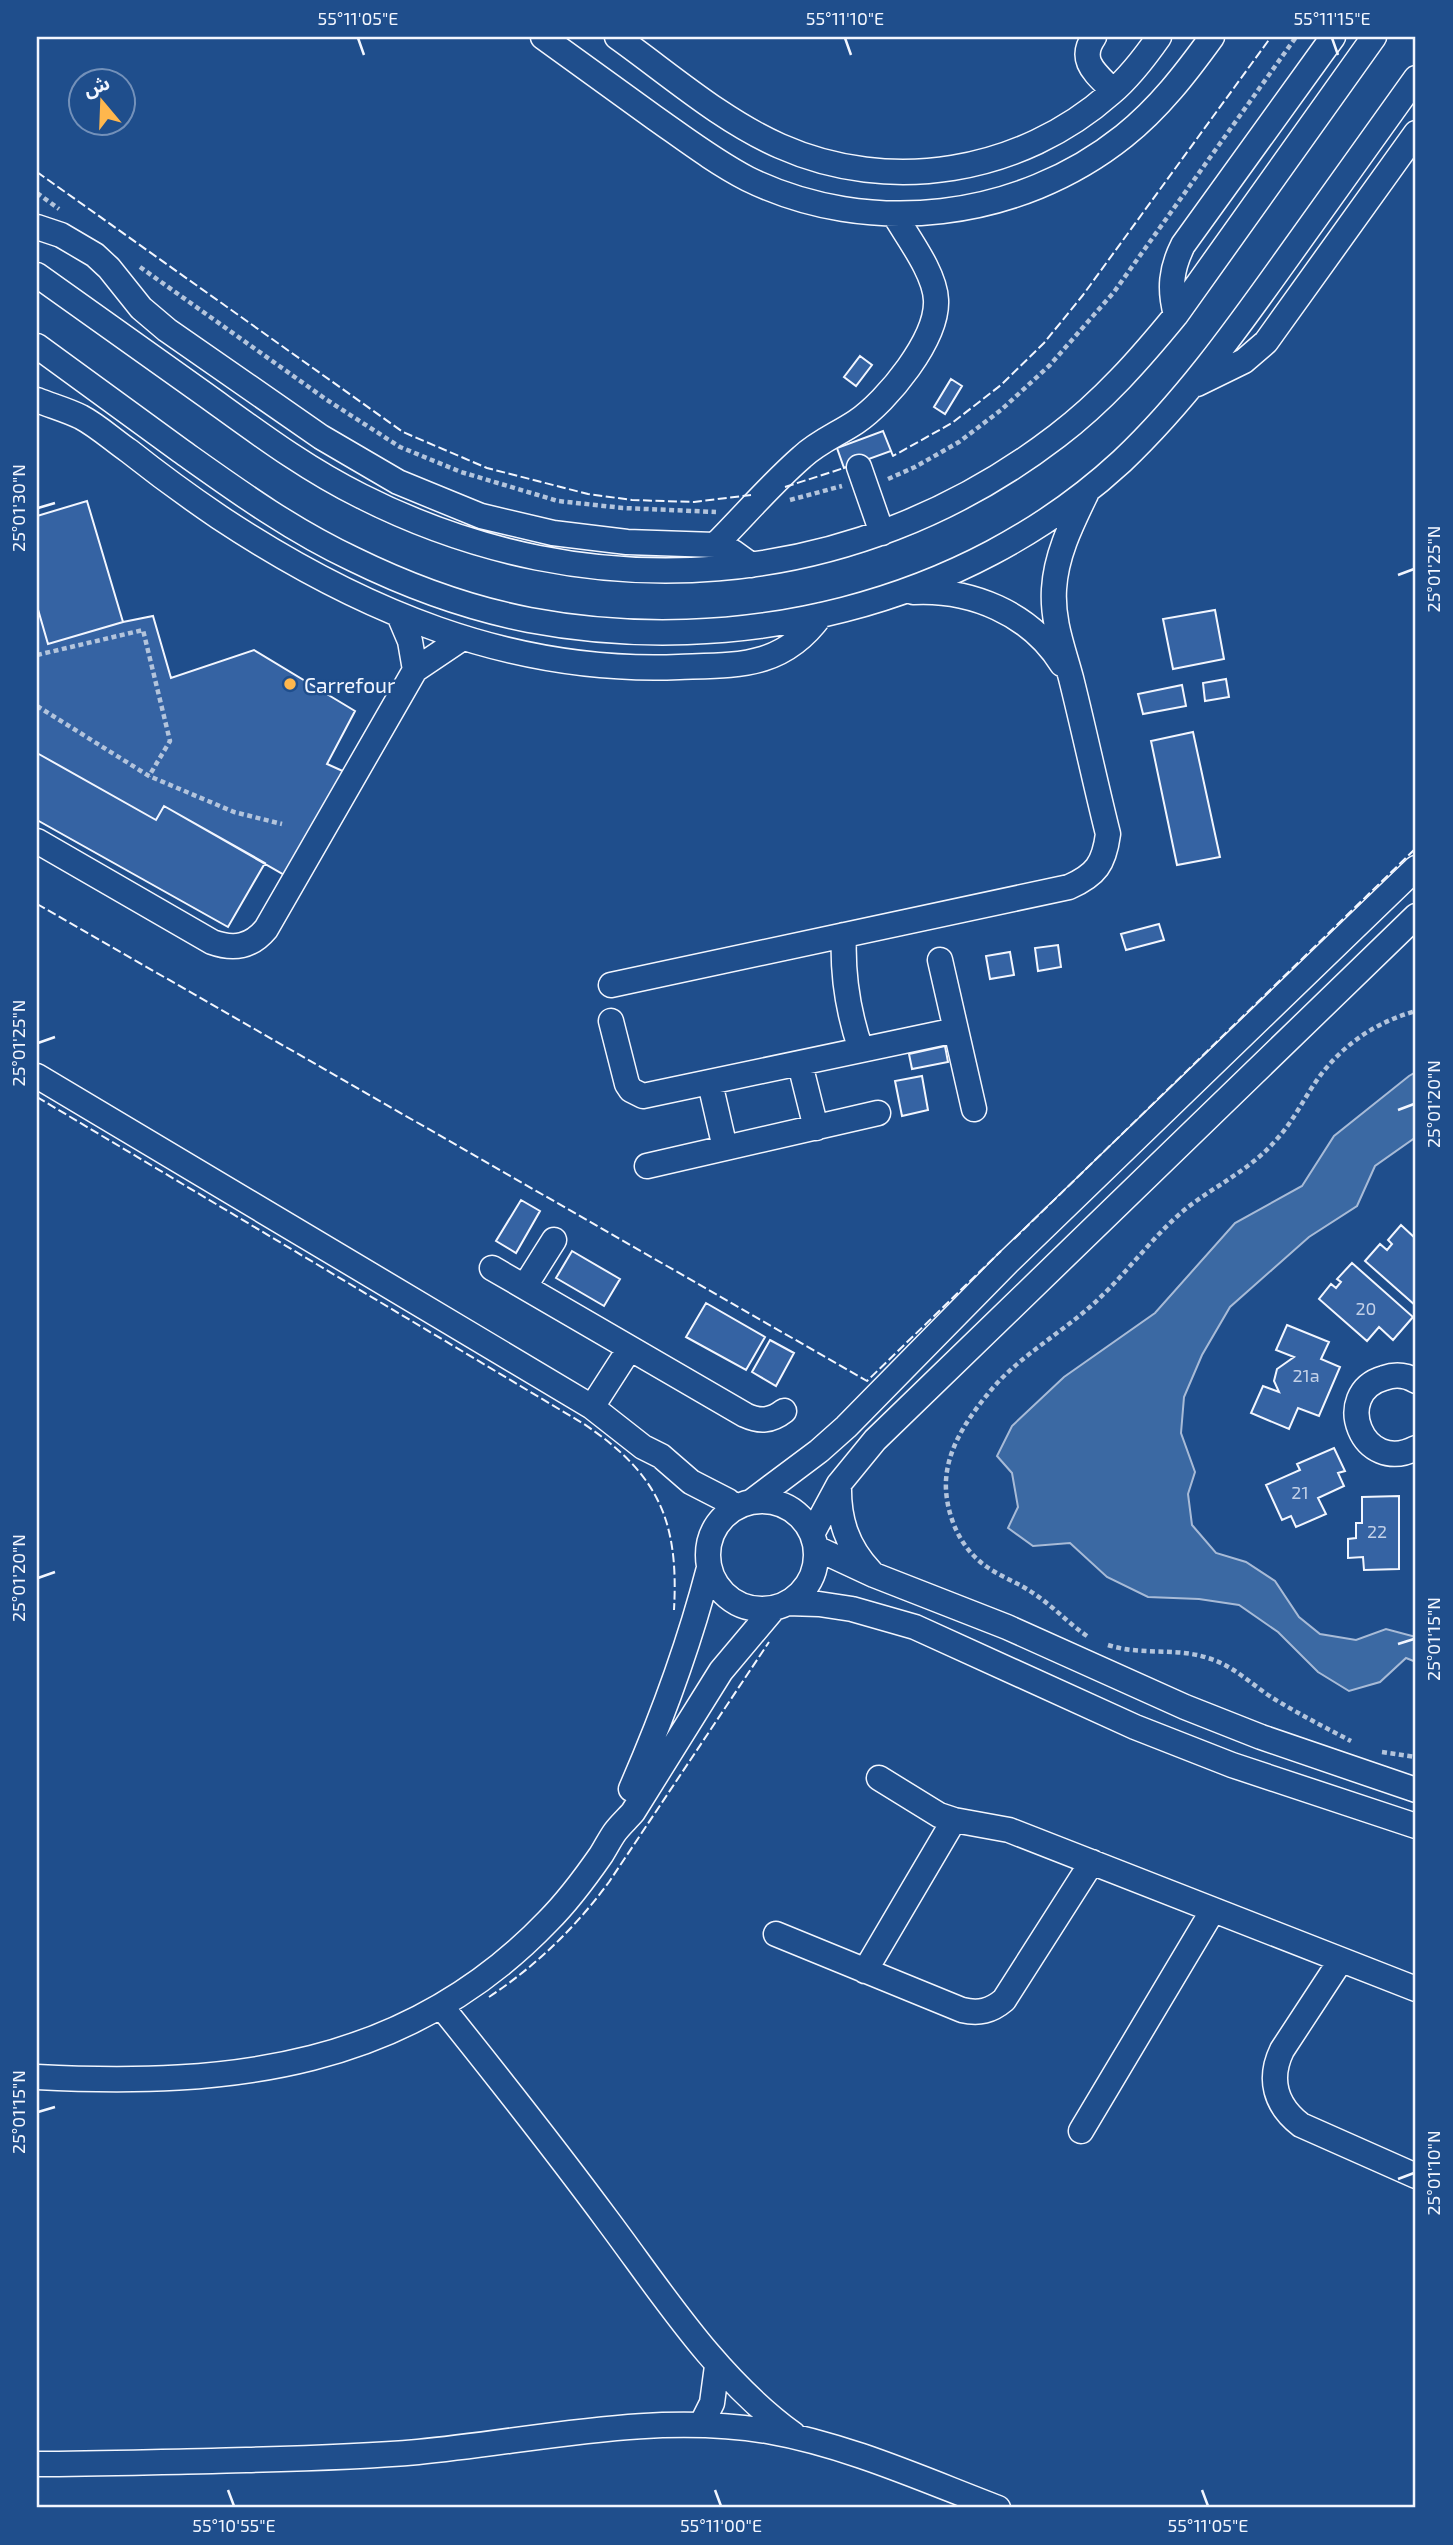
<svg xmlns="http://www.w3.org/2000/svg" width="1453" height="2545" viewBox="0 0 1453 2545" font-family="'Exo 2','Noto Sans Arabic',sans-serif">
<rect width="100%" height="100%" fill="#1f4e8c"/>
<path fill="#3b69a3" stroke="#a8bbd7" stroke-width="2" d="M1416,1072v65l-41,29 -18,40 -48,31 -79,70 -28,48 -18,42 -3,36 14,39 -7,22 4,31 24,28 30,9 29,19 24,36 21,17 36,6 30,-11 30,8v25l-10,-4 -26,24 -31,9 -31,-19 -40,-40 -39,-27 -40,-6 -51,-2 -41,-20 -37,-34 -37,3 -25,-18 10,-21 -6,-34 -15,-17 15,-30 52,-49 91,-64 80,-90 67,-37 32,-50 75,-60z"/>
<path fill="#3563a3" stroke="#f2f6ff" stroke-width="2" d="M860,356l12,9 -16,21 -12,-9z
M951,379l11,7 -17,28 -11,-7z
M883,431l8,20 -47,17 -7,-20z
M87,501l36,121 -75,22 -11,-38v-90z
M37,606l11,38 75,-22 30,-6 18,62 83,-28 101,61 -28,53 18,8 -57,105 -124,-71 -8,14 -119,-67z
M1215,610l9,49 -51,10 -10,-50z
M1226,679l3,18 -24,4 -2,-18z
M1182,685l4,21 -43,8 -5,-20z
M1193,732l27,125 -43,8 -26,-124z
M37,753l119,67 8,-14 101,57 -37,64 -191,-107z
M1159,924l5,16 -38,10 -5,-16z
M1058,945l3,22 -23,4 -3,-23z
M1010,952l4,23 -24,4 -4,-23z
M945,1046l3,16 -36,7 -3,-15z
M922,1076l6,34 -26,6 -7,-35z
M521,1200l19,11 -24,42 -20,-12z
M1401,1225l15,14v67l-51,-45 15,-17 7,6 5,-6 -4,-4z
M572,1251l48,28 -16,27 -48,-28z
M1352,1263l61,54 -20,23 -14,-13 -12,14 -48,-42 12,-15 5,4 5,-6 -4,-3z
M706,1303l59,34 -19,33 -60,-33z
M1287,1325l42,17 -8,17 19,8 -21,49 -21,-8 -9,21 -38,-16 12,-27 16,6 -5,-11 3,-12 17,-12 -18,-7z
M770,1340l24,13 -18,33 -24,-14z
M1334,1448l11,23 -7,2 6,13 -26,12 8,16 -30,13 -5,-11 -9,4 -16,-35 34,-15 -3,-6z
M1399,1496v73l-35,1 -1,-13 -15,1v-19l8,-1v-15h6v-26z"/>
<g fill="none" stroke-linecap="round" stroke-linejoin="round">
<defs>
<path id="minor" d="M543,37c37,27 75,54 112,81 30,21 60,44 93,61 121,59 271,41 376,-43 35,-28 62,-63 88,-99
M617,37c52,37 104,83 163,109 110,49 241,27 331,-53 19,-16 34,-36 48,-56
M1094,37c-17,24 3,37 19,54
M37,227l24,8 34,20 14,13 32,40 26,22 154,107 77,45 83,34 72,17 74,9 88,3 18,7 18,13
M37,275c57,40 113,81 170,121 50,36 99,73 154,100 229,116 491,97 696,-60 46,-35 83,-77 119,-121l198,-278
M1176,315c-7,-26 -5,-46 7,-70l150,-208
M37,346c48,35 96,70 144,105 55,39 110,79 172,108 55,27 115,49 176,61 207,39 436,-14 593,-159 62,-59 111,-127 161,-197 44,-62 89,-124 133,-186
M1197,384l47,-23 22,-19 150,-209
M37,400c15,6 30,10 44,17 17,9 32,23 48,34 29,23 59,45 90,66 139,92 290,157 460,150 60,-2 104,1 142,-52
M859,467l23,66
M715,545c29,-29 56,-61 87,-88 16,-15 36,-23 54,-35 31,-21 82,-83 80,-122 -1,-27 -28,-62 -42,-86
M913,592c58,-3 117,21 149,72
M399,615l11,26 5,29
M37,841l175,101c22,8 39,5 54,-13l149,-259 46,-31
M844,935c-2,40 4,77 17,115
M940,960l34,149
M611,985l458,-98c27,-12 35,-23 39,-53 -13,-52 -24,-104 -37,-156 -8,-30 -19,-57 -17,-89 2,-34 17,-64 32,-95
M611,1021l16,63 4,6 12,6 313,-66
M800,1064l16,64
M37,1076l555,331 51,40 18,9 30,26 37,19 7,6
M710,1083l15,65
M647,1166l231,-53
M492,1268l253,147c15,7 26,6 39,-4
M525,1286l29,-46
M1416,1381c-10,-6 -21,-7 -32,-3 -53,15 -22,98 32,70
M592,1407l38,-59
M839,1484c-1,35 8,63 32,88
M708 1555a54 54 0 1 1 108 0a54 54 0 1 1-108 0Z
M751,1502l68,-51 27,-24 162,-165 408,-394
M812,1534l27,-50 36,-44 541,-524
M816,1548l58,27 133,52 178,80 76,30 155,53
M787,1603l32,1 33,5 63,18 220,100 97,38 184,61
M879,1778l60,37 15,5 55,10 407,159
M631,1789c32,-73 58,-144 78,-221
M776,1934l186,76c17,4 29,1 42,-10l88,-138
M1341,1960l-59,90c-14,29 -7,55 19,75l115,51
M865,1971l89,-151
M441,2006c57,71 113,142 167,215 56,75 108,157 185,213
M37,2077c193,10 370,-9 511,-156 20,-20 37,-43 53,-66 5,-8 9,-16 14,-23 5,-7 12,-13 18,-20l88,-141 53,-63
M1081,2131l132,-221
M701,2425l11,-22 5,-37
M37,2464c58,0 116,-2 175,-3 69,-2 138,-3 206,-9 116,-11 233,-40 349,-21 80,14 155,48 231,77"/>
</defs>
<use href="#minor" stroke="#f2f6ff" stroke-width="27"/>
<path stroke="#b3c4dc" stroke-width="4.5" stroke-dasharray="5 3.5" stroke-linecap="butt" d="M37,193l22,16
M140,267l187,133 73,47 61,25 97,29 65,7 93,4
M888,479l27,-12 44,-25 42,-32 49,-45 64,-73 182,-255
M790,500l52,-14
M37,655l106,-25 27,111 -21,35
M37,706l112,70 85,36 48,12
M1087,1636c-19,-13 -34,-30 -54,-43 -14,-10 -32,-16 -46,-26 -25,-17 -39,-47 -41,-77 -2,-36 19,-68 41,-95 28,-36 70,-59 104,-89 35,-31 62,-71 97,-99 30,-23 63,-38 88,-67 16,-17 26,-38 39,-57 24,-36 60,-61 101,-72
M1108,1645c34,11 67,2 100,13 24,7 42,25 63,39 26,16 53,30 80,44
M1382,1752l34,5"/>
<use href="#minor" stroke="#1f4e8c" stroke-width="24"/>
<path stroke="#f2f6ff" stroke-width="2" stroke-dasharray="9 3.5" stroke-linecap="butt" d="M37,172l366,260 84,36 101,26 44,6 62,2 57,-7
M891,451l2,5 59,-33 49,-38 43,-42 39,-48 188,-258
M785,487l59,-19
M37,904l830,477 134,-130
M37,1097l547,327c74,50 95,96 90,186
M1014,1239l402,-391
M489,1997c48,-32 86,-69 120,-115l160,-240"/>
</g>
<path fill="none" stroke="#f2f6ff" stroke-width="2.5" d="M358,38l6,17M845,38l6,17M1332,38l6,17M38,508l17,-5M1398,575l16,-6M38,1043l17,-6M1398,1110l16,-6M38,1578l17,-6M1398,1644l16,-5M38,2112l17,-5M1398,2179l16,-6M228,2490l6,16M715,2490l6,16M1202,2490l6,16"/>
<circle fill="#ffb74d" stroke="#1f4e8c" stroke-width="2.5" cx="290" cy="684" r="7"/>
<g text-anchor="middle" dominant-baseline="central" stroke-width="5" stroke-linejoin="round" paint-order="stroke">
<g font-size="18" fill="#c3d1e8">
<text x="1366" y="1308">20</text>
<text x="1306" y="1375">21a</text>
<text x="1300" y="1492">21</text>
<text x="1377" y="1531">22</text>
</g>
<g font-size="21" fill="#f2f6ff" stroke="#1f4e8c" text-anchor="start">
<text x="304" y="684">Carrefour</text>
</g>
</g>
<rect width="1453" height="2545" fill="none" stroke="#1f4e8c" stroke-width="77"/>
<g transform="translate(102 102) rotate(341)"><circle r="33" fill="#1f4e8c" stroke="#7391ba" stroke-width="2"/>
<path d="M0-5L12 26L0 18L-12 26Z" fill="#ffb74d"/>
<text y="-10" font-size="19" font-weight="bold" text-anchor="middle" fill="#f2f6ff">ش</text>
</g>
<rect x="38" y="38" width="1376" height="2468" fill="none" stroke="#f2f6ff" stroke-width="2.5"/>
<g font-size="18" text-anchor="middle" fill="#f2f6ff">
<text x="358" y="25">55°11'05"E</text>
<text x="845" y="25">55°11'10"E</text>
<text x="1332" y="25">55°11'15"E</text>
<text transform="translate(19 508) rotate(-90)" y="6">25°01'30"N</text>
<text transform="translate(1434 569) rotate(-90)" y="6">25°01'25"N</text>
<text transform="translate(19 1043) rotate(-90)" y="6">25°01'25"N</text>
<text transform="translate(1434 1104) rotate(-90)" y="6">25°01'20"N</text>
<text transform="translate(19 1578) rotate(-90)" y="6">25°01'20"N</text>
<text transform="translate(1434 1639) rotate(-90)" y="6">25°01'15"N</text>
<text transform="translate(19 2112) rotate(-90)" y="6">25°01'15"N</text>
<text transform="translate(1434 2173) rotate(-90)" y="6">25°01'10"N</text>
<text x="234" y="2532">55°10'55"E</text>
<text x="721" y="2532">55°11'00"E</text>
<text x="1208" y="2532">55°11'05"E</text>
</g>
</svg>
